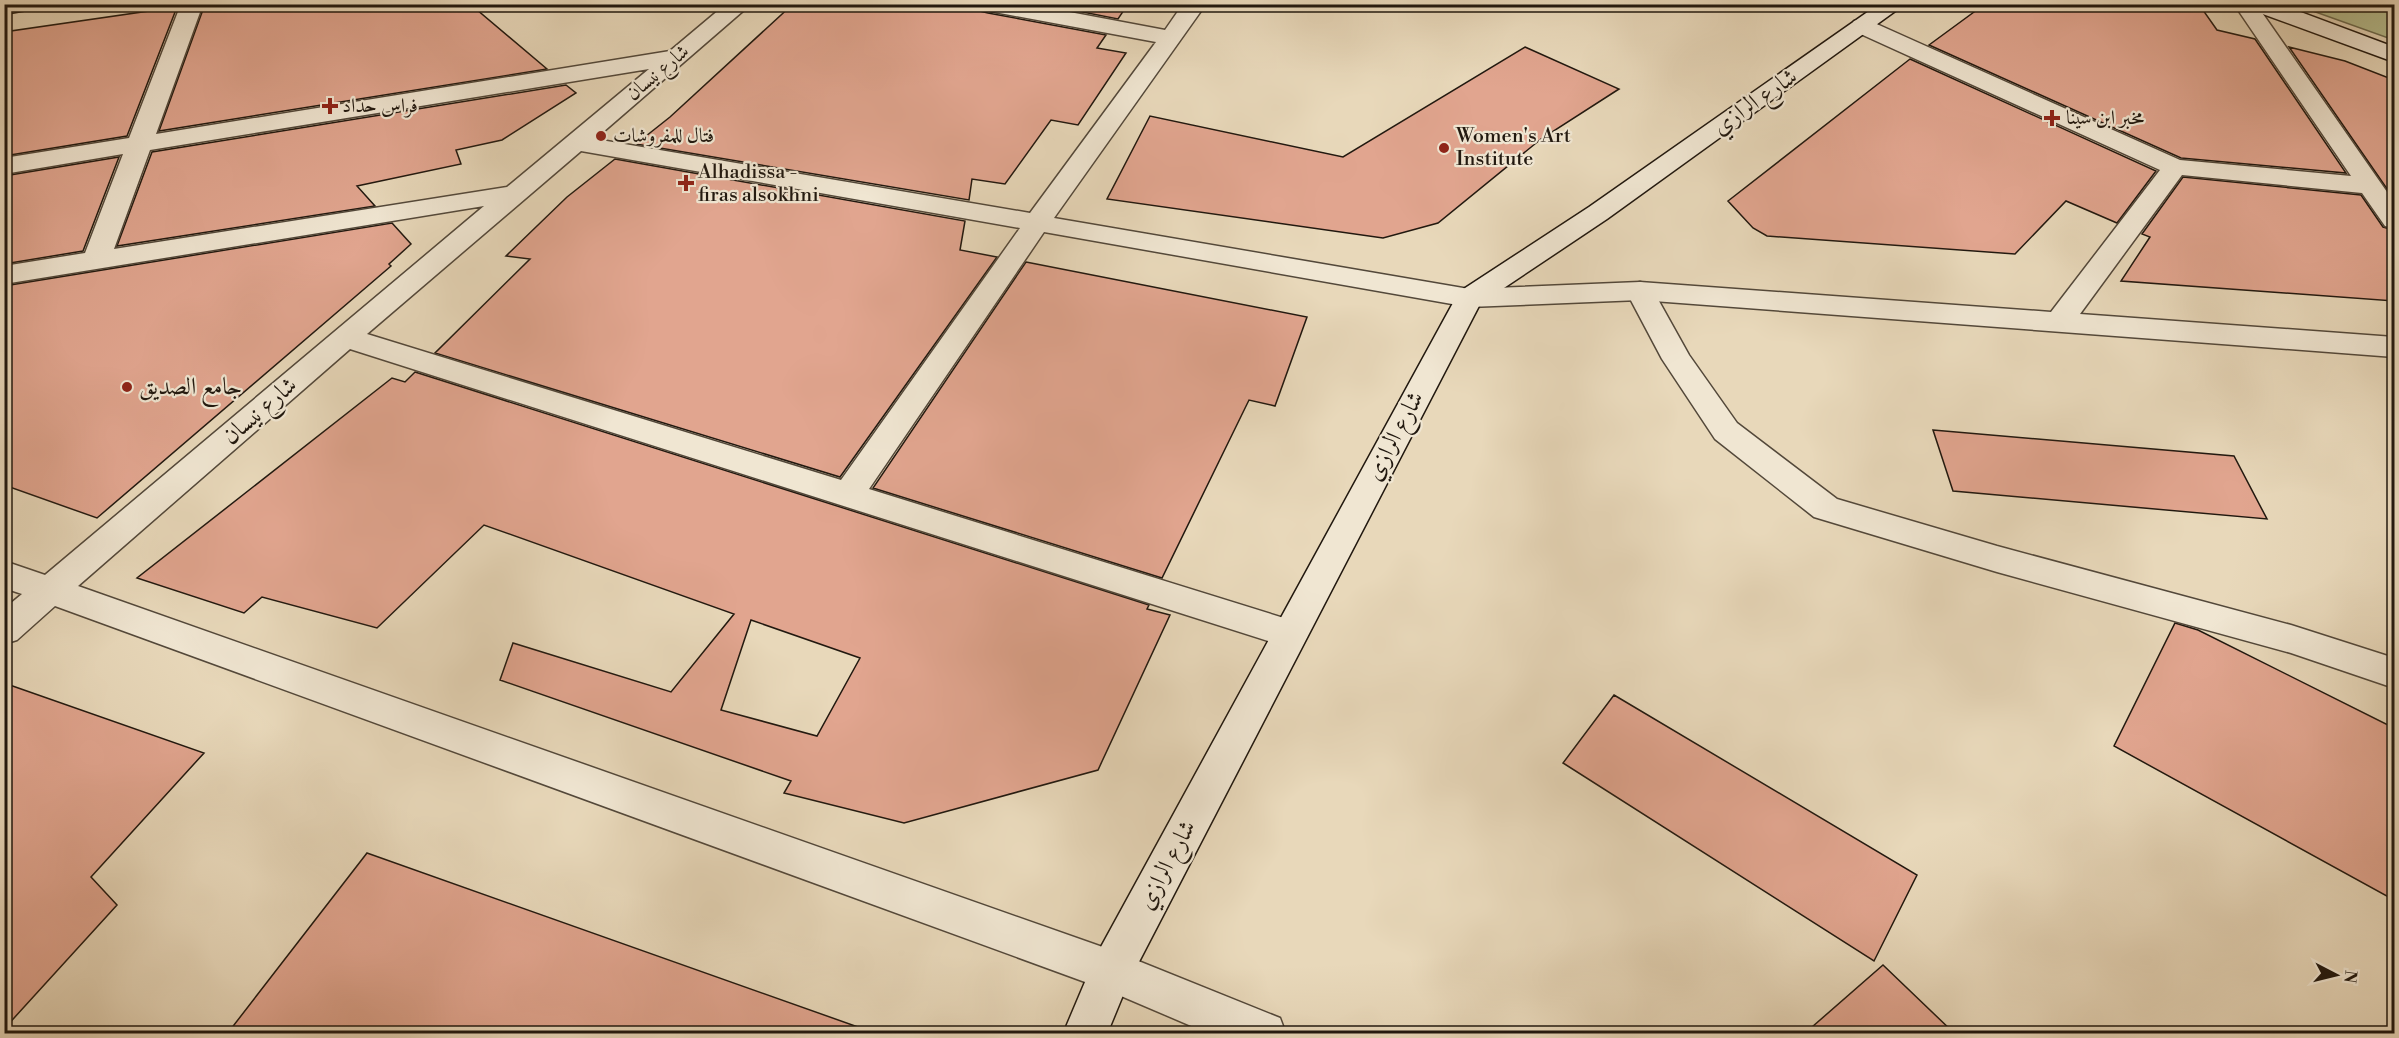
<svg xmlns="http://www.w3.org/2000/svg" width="2399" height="1038" viewBox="0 0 2399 1038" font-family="'Libre Bodoni',Amiri,serif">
<rect width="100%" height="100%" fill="#e8d8ba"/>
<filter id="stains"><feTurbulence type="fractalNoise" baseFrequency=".00333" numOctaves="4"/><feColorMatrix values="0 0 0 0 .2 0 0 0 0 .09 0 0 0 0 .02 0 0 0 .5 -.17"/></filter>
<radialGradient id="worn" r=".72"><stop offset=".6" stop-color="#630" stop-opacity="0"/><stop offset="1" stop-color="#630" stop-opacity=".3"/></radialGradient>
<path fill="#b6be8f" stroke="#6c6b4f" stroke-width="1.5" d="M2296,5h98v36v-1z"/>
<path fill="#e1a58f" stroke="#21180f" stroke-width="1.5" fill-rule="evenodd" d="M205,4h265l77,65 -388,62z
M793,4h183l4,7 8,2 118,22 -9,13 29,5 -48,72 -27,-5 -46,64 -33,-5 -3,21 -333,-56 34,-27z
M1042,4h86l-10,15z
M1985,4h204l14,6 14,20 38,9 91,134 -165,-15 -252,-113z
M177,7l-50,129 -123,20v-124z
M1525,47l94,42 -78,50 -103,84 -55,15 -276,-39 43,-83 193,41z
M2289,47l56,14 49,19v119z
M1910,59l246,112 -39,52 -51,-22 -51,53 -248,-18 -14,-8 -25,-27z
M566,85l10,8 -74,47 -46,10 5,14 -104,22 18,20 -258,40 35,-94z
M119,157l-36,94 -79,13v-88z
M615,159l350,62 -5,29 37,7 -157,220 -405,-124 95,-94 -24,-3 61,-59z
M2183,177l178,18 22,32 11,3v71l-273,-20 29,-44 -8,-3z
M392,223l19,21 -22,20 2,2 -294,252 -93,-33v-199z
M1026,262l281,55 -32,89 -26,-6 -87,178 -289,-90z
M415,372l734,233 -2,4 23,6 -72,155 -194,53 -120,-30 7,-12 -291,-101 13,-37 158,49 63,-78 -250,-89 -107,103 -115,-31 -18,16 -107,-35 255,-200 13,4zM751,620l109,38 -43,78 -96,-26z
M1933,430l301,26 33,63 -314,-28z
M2175,623l23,7 196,98v172l-280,-154z
M4,683l200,70 -113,124 26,28 -113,124z
M1614,695l303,180 -43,86 -311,-198z
M367,853l491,174 -1,7h-630z
M1883,965l72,69h-151z"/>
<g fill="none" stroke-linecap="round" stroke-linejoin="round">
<defs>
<path id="lane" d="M1640,282l10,3 39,70 48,68 100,76 160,47 294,79 103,33v30l-103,-35 -294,-81 -183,-55 -99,-78 -53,-80 -36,-68 4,-6z"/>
<path id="street" d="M181,4h22l-47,130 514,-83 56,-47h25l-156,135 435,74 126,-171 -167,-31 -8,-2 -3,-5h49l138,26 18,-26h23l-152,214 415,71 171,-7 411,30 109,-142 -306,-139 -3,-5 3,-5 8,-2 8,2 310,139 171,16 -117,-172h22l138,198v26l-9,-2 -23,-33 -180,-18 -102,139 314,23v20l-754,-57 -171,7 -425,-75 -175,257 434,135 5,10 -5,10 -13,4 -940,-299 -272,237 1033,364 169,68 6,16h-76l-103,-44 -1052,-384 -38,34 -13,4v-35l18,-15 -18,-6v-27l41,14 439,-369 -480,78v-18l81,-13 38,-99 -119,20v-16l125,-20zM649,69l-142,118 -393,62 36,-99zM581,151l439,77 -179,252 -474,-146z"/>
<path id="secondary" d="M4,4h32l-3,5 -29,5z
M1879,4h26l-298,215 -127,85 -352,679 -21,51h-44l33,-78 363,-664 130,-85z
M2246,4h33l115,43v15l-145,-53z"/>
</defs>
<use href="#lane" stroke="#53483a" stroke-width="3"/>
<use href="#street" stroke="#53483a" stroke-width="3"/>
<use href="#secondary" stroke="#21180f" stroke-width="3"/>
<use href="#lane" fill="#f0e6d2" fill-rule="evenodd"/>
<use href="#street" fill="#f0e6d2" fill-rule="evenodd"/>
<use href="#secondary" fill="#f0e6d2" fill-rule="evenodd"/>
<path stroke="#21180f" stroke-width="3" stroke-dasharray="8 8" stroke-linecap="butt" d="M2385,4l9,4"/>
</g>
<g fill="#8f2418" stroke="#f0e6d2" stroke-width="2">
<path d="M327 97h6v6h6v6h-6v6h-6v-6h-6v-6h6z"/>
<path d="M2049 109h6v6h6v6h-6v6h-6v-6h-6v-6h6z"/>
<circle cx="601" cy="136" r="6"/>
<circle cx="1444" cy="148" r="6"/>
<path d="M683 174h6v6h6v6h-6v6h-6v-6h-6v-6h6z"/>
<circle cx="127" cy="387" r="6"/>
</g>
<g text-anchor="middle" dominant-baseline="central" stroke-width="4.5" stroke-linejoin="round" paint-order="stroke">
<g font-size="20" fill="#21180f" stroke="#f0e6d2">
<text transform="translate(658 73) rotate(-40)">شارع نيسان</text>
</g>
<g font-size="20" fill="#21180f" stroke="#f0e6d2" text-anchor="start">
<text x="342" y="106">فراس حداد</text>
<text x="2066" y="118">مخبر ابن سينا</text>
<text x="613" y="136">فتال للمفروشات</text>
<text x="1456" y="136">Women's Art<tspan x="1456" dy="23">Institute</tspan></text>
<text x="698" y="172">Alhadissa -<tspan x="698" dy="23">firas alsokhni</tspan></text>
</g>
<g font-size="24" fill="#21180f" stroke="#f0e6d2">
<text transform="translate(1755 102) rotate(-35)">شارع الرازي</text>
<text transform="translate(260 411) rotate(-41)">شارع نيسان</text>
<text transform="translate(1395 436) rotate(-62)">شارع الرازي</text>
<text transform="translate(1167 865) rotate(-62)">شارع الرازي</text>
</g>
<g font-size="24" fill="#21180f" stroke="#f0e6d2" text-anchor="start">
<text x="139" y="387">جامع الصديق</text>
</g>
</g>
<rect width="2399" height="1038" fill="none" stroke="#e8d8ba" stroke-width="24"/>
<rect x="6" y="6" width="2387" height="1026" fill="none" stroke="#21180f" stroke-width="3"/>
<rect x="12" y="12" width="2375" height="1014" fill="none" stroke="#21180f" stroke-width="1.5"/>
<g transform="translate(2336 975) rotate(97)" stroke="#f0e6d2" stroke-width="4.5" paint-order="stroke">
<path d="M0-4.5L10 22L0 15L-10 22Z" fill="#21180f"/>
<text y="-9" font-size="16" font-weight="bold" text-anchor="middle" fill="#21180f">N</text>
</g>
<rect width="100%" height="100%" filter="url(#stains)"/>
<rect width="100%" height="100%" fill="url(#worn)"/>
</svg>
